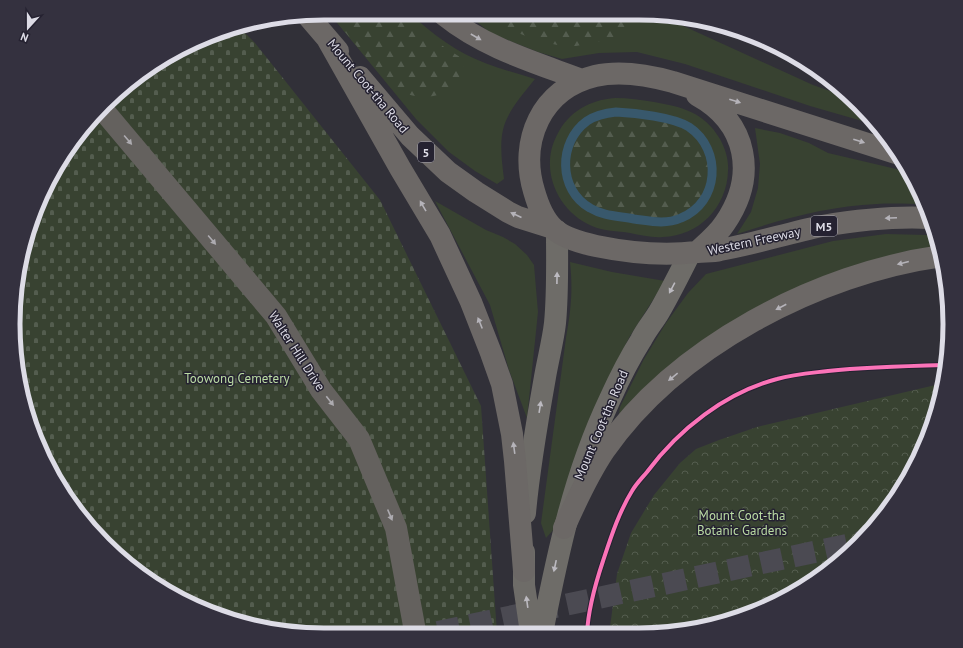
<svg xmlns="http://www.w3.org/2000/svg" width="963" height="648" viewBox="0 0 963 648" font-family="'PT Sans',sans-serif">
<defs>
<pattern id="forest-firs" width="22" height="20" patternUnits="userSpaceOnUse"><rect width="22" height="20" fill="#384231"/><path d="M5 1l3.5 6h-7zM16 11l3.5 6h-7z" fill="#545d4f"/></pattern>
<pattern id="cemetery-stones" width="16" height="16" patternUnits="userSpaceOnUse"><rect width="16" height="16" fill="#384231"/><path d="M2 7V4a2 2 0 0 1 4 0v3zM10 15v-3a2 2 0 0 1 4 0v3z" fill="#545d4f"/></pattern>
<pattern id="park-crowns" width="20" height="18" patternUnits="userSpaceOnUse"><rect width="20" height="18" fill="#384231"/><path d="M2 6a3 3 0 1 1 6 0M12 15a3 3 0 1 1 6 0" fill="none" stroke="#545d4f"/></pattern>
</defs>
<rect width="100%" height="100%" fill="#313038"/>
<path fill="#384231" d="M329,13l82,1c21,20 47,39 74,49 16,6 33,11 50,16 -11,14 -25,29 -31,47 -5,16 -2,36 0,53l-7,5 -22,-13 -26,-19 -33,-33z
M469,15l197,3 147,67 37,13 9,6 17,21 -66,-19 -125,-42 -48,-12 -38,1 -37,6 -24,-7 -48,-19z
M615,98c13,0 26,2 39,4 28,5 50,10 66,37 5,9 9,21 8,32 -1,36 -29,65 -65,66 -11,1 -22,-2 -33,-4 -12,-2 -27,-2 -38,-7 -35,-15 -53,-57 -35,-91 12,-24 33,-35 58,-37z
M755,128l25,5 29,10 19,10 81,19 17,32c-17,0 -33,-1 -49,0 -48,2 -95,15 -140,30l14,-22 7,-24 2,-24z
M435,201l51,29 17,7 12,7 12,11 7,10 4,47 -11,106 -18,-48 -19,-65z
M886,234l41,1 9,1 2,7 -4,4 -87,22 -224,146 -4,-1 1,-7 24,-48 22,-36 22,-30 18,-19 127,-33z
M570,262l42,10 53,9 -35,55 -17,33 -58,159 -9,10 -5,-15 25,-185c5,-29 7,-47 4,-76z"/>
<path fill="url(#forest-firs)" d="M329,13l64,1 70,45c1,11 -1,15 -7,23 -16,21 -43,16 -63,7z
M480,15l154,3v6c-9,11 -24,15 -37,18 -7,1 -14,3 -21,4 -30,2 -70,-18 -96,-31z
M616,114c12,1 24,3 36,5 27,4 47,10 56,38 4,10 3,22 -1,33 -7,17 -26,30 -45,30 -10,0 -20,-2 -30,-4 -11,-1 -22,-2 -33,-6 -26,-10 -39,-42 -27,-68 9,-17 25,-26 44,-28z"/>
<path fill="url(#cemetery-stones)" d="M239,27l16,16 125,157 101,206 16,227 -233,-4 -78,-26 -82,-59 -49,-65 -36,-94 -5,-82 23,-98 40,-71 74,-68 73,-37z"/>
<path fill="url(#park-crowns)" d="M944,383l-18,60 -28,54 -39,47 -47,38 -54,29 -58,18 -61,6h-30l8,-61 14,-41 23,-38 26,-32 16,-14 23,-9 38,-13z"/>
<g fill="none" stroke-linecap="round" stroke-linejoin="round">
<path stroke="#38586c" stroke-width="9" d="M616,112c19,1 57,5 73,15 34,23 30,76 -8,91 -16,7 -31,3 -47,1 -15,-3 -31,-3 -44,-11 -32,-18 -32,-66 -3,-87 9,-6 19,-8 29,-9z"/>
<path stroke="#4b4a52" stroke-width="22" stroke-dasharray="22 11" stroke-linecap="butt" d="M438,632l423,-90"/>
<path stroke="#64615e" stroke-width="22" d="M103,110l173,206 45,74 38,49 37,89 19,103"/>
<path stroke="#6e6c68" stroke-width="22" d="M525,513c4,-46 12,-91 20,-136 3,-18 8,-36 10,-54 3,-31 2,-62 2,-92
M524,552v33l7,48
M542,633c16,-81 32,-158 68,-234 9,-20 19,-40 31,-59 5,-10 12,-18 18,-28 11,-19 21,-39 31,-59"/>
<path stroke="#6c6866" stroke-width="22" d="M444,15c41,33 90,47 138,65
M308,16l30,35
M328,40l72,128 40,67 31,67 20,51 11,31 10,50 3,27 9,110
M360,77l50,59 38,36 28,20 32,20 10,5 35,11
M697,95c51,28 60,81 28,128 -7,11 -18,20 -28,29
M899,154l-226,-72c-25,-7 -52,-12 -78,-6 -54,13 -76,65 -61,115 4,14 9,28 20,38 10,9 28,14 42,17 34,7 67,10 101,6 8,-1 15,0 23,-2 34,-6 68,-17 102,-24 36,-6 72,-10 108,-8
M564,528c12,-27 24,-53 40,-77 72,-104 214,-178 338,-195"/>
<defs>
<path id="cycleway" d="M587,634c1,-25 8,-49 16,-73 8,-24 16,-49 29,-70 4,-7 10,-13 15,-19 32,-43 78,-79 130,-93 17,-5 34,-6 51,-8 39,-4 79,-5 118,-6"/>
</defs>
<use href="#cycleway" stroke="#252231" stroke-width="6"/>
<use href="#cycleway" stroke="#fb73b8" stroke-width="4"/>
</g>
<defs><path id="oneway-solid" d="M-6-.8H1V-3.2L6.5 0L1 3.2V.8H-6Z"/></defs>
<g fill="#b5b3b9">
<use href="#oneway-solid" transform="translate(476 37) rotate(30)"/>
<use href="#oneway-solid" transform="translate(735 101) rotate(18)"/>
<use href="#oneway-solid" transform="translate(859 141) rotate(18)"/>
<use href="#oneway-solid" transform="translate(423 206) rotate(-120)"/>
<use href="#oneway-solid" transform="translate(516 215) rotate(-156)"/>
<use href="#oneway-solid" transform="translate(891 218) rotate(177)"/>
<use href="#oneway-solid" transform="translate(903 263) rotate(166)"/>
<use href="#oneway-solid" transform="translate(781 307) rotate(152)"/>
<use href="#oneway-solid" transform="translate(480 323) rotate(-112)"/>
<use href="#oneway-solid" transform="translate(673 377) rotate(141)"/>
<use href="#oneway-solid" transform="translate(514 448) rotate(-98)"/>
</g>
<g fill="#adabb0">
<use href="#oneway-solid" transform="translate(128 140) rotate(50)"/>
<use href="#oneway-solid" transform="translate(212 240) rotate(50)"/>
<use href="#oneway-solid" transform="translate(330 401) rotate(52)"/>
<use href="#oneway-solid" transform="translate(390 515) rotate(67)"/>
</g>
<g fill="#bcbac0">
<use href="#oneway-solid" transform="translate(557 278) rotate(-89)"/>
<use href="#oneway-solid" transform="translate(672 288) rotate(118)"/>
<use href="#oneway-solid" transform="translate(540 407) rotate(-81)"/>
<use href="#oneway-solid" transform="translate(555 566) rotate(102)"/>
<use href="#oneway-solid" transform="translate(527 602) rotate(-98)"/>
</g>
<g text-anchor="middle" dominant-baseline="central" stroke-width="3" stroke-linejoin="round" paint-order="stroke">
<g fill="#252231" stroke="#a6a4b0" stroke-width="1">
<rect x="418" y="142" width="16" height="20" rx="3"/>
<rect x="811" y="216" width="26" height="20" rx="3"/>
</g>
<g font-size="12" font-weight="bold" fill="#dddce6">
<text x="426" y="152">5</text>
<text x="824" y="226">M5</text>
</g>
<g font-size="13" fill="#dddce6" stroke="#252231">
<text transform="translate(368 86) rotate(50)">Mount Coot-tha Road</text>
<text transform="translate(754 241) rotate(-12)">Western Freeway</text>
<text transform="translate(297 351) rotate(57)">Walter Hill Drive</text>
<text transform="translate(601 425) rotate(-67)">Mount Coot-tha Road</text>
</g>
<g font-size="13" fill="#badba3" stroke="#252231">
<text x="237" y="378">Toowong Cemetery</text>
<text x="742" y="515">Mount Coot-tha<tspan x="742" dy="15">Botanic Gardens</tspan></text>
</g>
</g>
<path d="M0 0H963V648H0ZM324 20H639A304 304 0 0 1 943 324V324A304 304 0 0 1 639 628H324A304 304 0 0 1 20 324V324A304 304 0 0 1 324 20Z" fill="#34313f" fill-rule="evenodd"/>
<path fill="none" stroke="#dddce6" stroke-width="5" d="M324 20H639A304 304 0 0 1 943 324V324A304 304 0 0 1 639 628H324A304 304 0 0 1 20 324V324A304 304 0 0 1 324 20Z"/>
<g transform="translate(28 28) rotate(201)" stroke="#252231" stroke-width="3" paint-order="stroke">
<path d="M0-3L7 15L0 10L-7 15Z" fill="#dddce6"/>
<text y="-6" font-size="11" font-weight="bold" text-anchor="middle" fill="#dddce6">N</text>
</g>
</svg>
